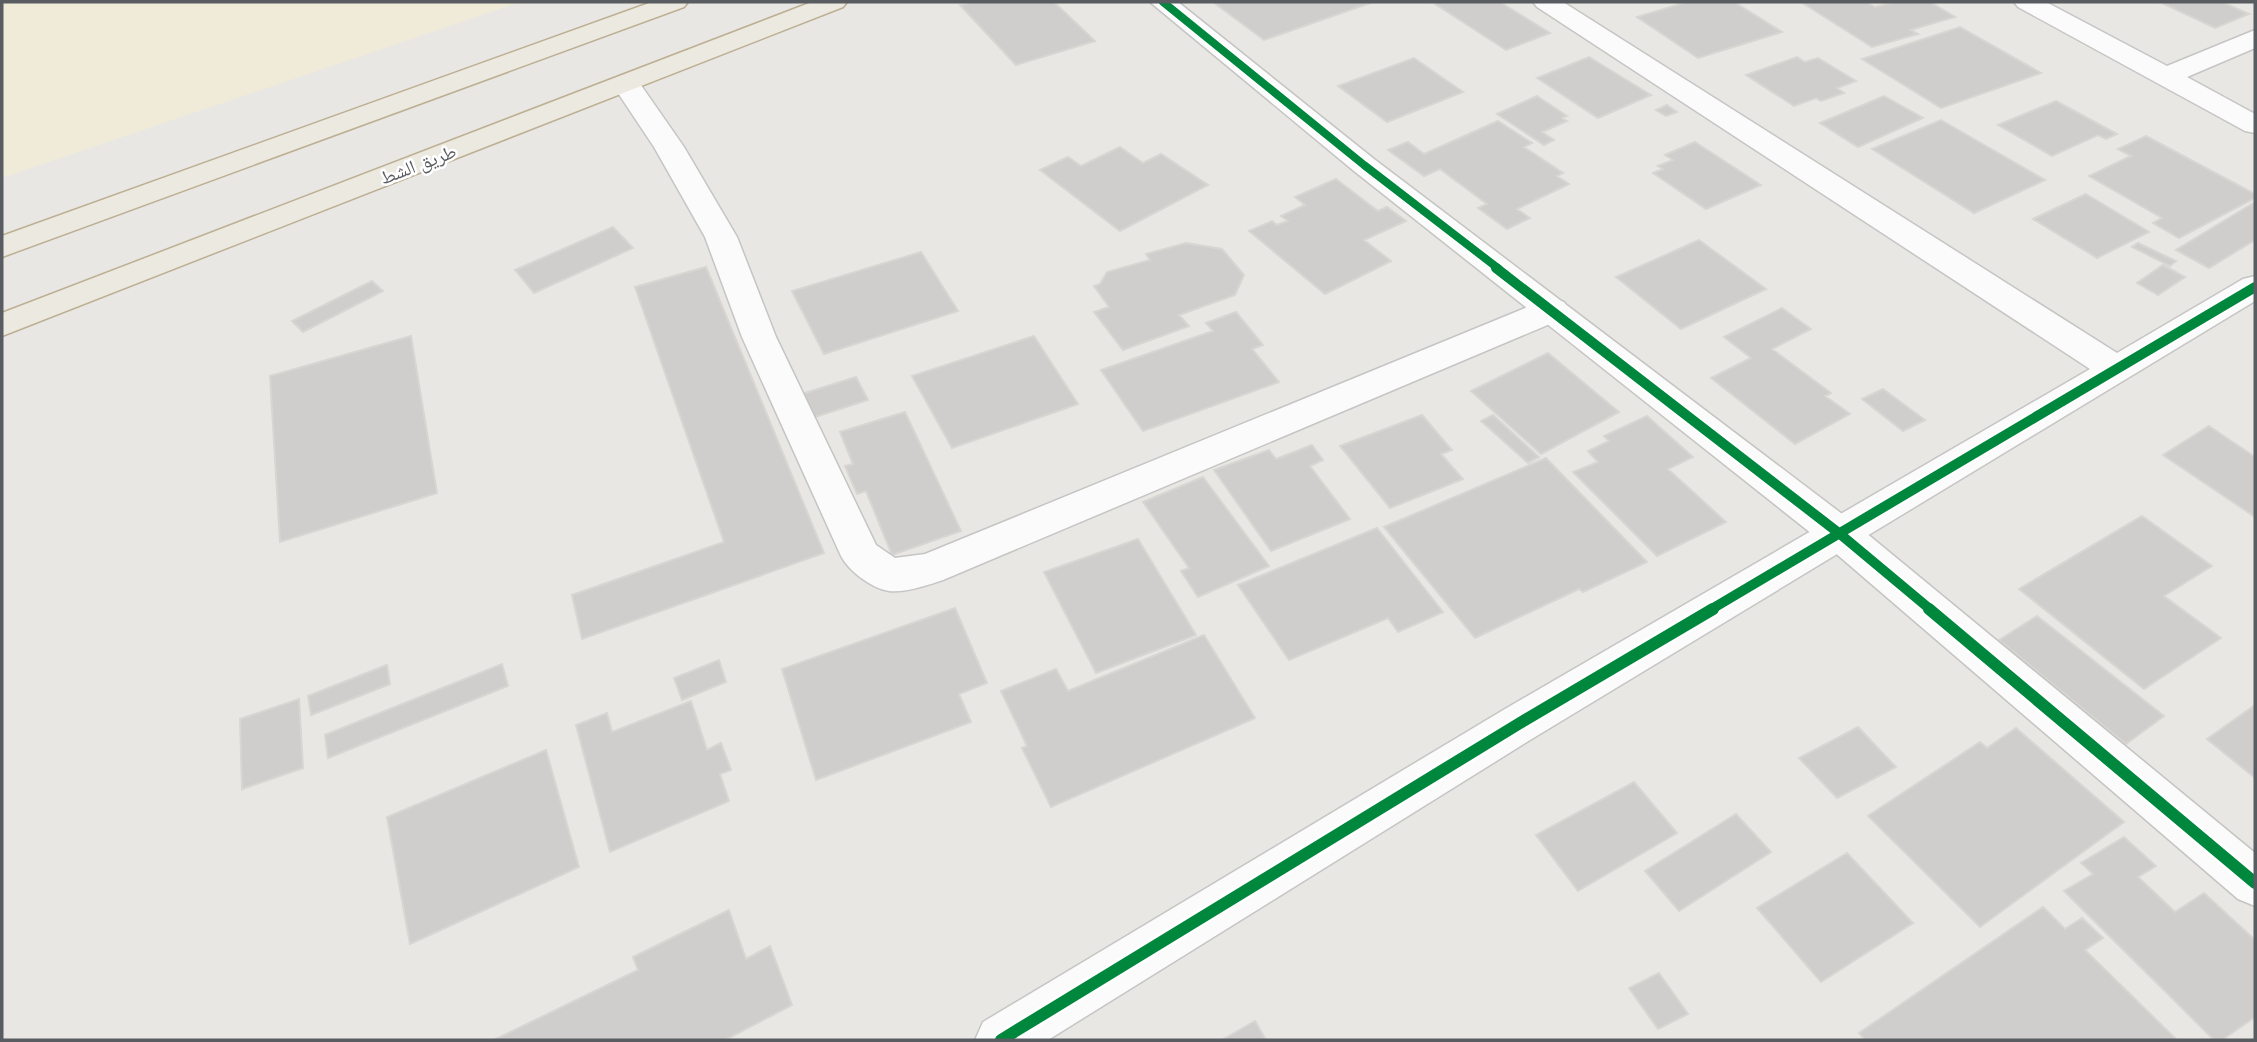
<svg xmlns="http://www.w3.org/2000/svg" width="2257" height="1042" viewBox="0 0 2257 1042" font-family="'PT Sans','Noto Naskh Arabic',sans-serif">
<rect width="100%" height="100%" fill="#e8e7e3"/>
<path fill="#f0ead8" d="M2,2h518l-518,176z"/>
<path fill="#cfcecc" stroke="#d8d6d2" stroke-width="2" d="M972,2h82l41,39 -79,24 -56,-60z
M1213,2h160l-109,38z
M1432,2h68l50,31 -44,17z
M1687,2h47l48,30 -84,26 -61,-41z
M1801,2h65l9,5 19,-5h36l25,15 -45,13 8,4 -46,13z
M2160,2h62l27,12 -34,14z
M1960,27l81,46 -100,35 -79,-49z
M1589,57l62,38 -53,23 -61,-40z
M1797,57l8,5 13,-4 38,23 -19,7 7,5 -23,8 -5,-3 -22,8 -48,-31z
M1414,58l49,34 -76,30 -49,-36z
M1537,96l30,20 -5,2 5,3 -25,11 12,8 -10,5 -47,-31z
M1884,96l39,22 -65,29 -38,-24z
M2056,101l61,33 -11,5 -8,-4 -46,21 -54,-31z
M1667,105l10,7 -11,4 -10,-6z
M1941,120l104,60 -71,33 -102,-64z
M1498,121l34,22 -8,4 39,26 -6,3 12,8 -52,25 13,9 -23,11 -29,-21 9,-4 -47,-35 -16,7 -36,-26 20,-8 16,12z
M2146,136l109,58v4l-76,40 -26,-15 9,-5 -73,-42 42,-20 -13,-7z
M1695,142l66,43 -55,24 -53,-36 10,-4 -5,-3 15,-6 -8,-5z
M1120,147l23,16 18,-9 47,31 -88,46 -80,-61 28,-13 13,9z
M1336,179l42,32 9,-4 19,14 -42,19 27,21 -66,33 -76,-63 23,-10 5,4 11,-4 -7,-5 24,-11 -10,-8z
M2086,194l63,38 -52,26 -64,-39z
M2255,202v38l-46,28 -33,-18z
M613,227l20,21 -99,45 -19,-23z
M1699,240l67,49 -85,40 -65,-52z
M1186,243l36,6 22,26 -9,20 -56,20 10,11 -66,24 -29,-38 15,-5 -15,-21 6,-2 7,-12 43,-12 -4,-6z
M2138,243l38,18 -6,5 -38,-19z
M921,252l37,59 -134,43 -32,-63z
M2163,265l22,12 -27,18 -21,-12z
M706,267l118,286 -242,86 -10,-44 152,-53 -89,-255z
M372,281l11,10 -80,41 -11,-11z
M1782,308l29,21 -39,20 59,44 -6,3 25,18 -55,30 -84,-66 40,-20 -27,-21z
M1236,312l27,33 -11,4 27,33 -136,49 -42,-61 112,-39 -7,-8z
M411,336l26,157 -157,49 -10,-166z
M1034,336l44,68 -126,44 -40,-72z
M1548,353l71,59 -78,42 -70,-63z
M856,377l12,23 -56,18 -10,-24z
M1883,389l42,31 -22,11 -41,-32z
M905,412l56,119 -69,24 -26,-64 -9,3 -12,-28 8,-2 -13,-32z
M1422,415l30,35 -11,4 22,25 -73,29 -50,-62z
M1493,415l46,42 -11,6 -47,-42z
M1647,416l46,41 -25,12 58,53 -69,34 -84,-84 25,-10 -10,-11 21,-10 -5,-5z
M2209,426l46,31v60l-92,-62z
M1312,445l11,15 -13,6 40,53 -79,32 -57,-81 55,-20 7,9z
M1546,458l101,104 -64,30 -4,-3 -104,49 -91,-111z
M1203,477l66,89 -71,31 -17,-26 8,-3 -46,-66z
M2142,516l70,50 -48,30 57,42 -77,51 -125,-100z
M1377,528l66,84 -45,20 -10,-14 -99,42 -51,-75z
M1138,539l58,96 -100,38 -52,-101z
M955,608l32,75 -28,11 12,28 -155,58 -34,-111z
M2037,616l127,100 -38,28 -127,-104z
M1204,635l51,83 -204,89 -29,-59 5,-2 -26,-55 55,-22 12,22z
M719,660l7,22 -44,18 -8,-22z
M502,664l6,22 -180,72 -3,-23z
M387,665l3,19 -79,31 -3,-19z
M299,699l4,69 -61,21 -2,-70z
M691,701l16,49 14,-7 10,27 -11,4 9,27 -119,51 -34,-127 31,-12 5,19z
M2255,705v73l-48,-39z
M1858,727l38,40 -59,31 -38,-40z
M2016,728l108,94 -144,105 -112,-111 112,-74 7,6z
M546,750l33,117 -169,77 -23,-127z
M1634,782l43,51 -99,58 -42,-56z
M1736,814l35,38 -92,59 -34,-40z
M2124,837l32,29 -18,11 37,35 29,-19 51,47v77l-33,23h-8l-150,-149 29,-17 -12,-11z
M1847,853l66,70 -92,59 -64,-74z
M2043,907l22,22 17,-11 21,20 -18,12 92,90h-312l-6,-7z
M729,910l17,49 24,-13 22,59 -67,35h-231l144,-70 -5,-13z
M1659,973l29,41 -30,15 -29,-41z
M1255,1021l11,19h-44z"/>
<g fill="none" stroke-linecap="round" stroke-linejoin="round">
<defs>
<path id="street" d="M1533,2h30l554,351 126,-74 12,-3v25l-720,436 -487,303h-73l8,-18 522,-313 585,-340 -553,-362z
M2014,2h32l121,64 88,-36v18l-68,29 68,37v19l-10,-2 -227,-124z
M626,76l10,2 48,69 53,90 39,100 100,208 19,13 30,-4 615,-252 12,-3 12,3 5,8 -5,8 -621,262c-15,5 -38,13 -54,11 -18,-3 -40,-20 -48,-35l-99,-219 -37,-100 -51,-90 -42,-63 4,-6z"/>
<path id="secondary" d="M1150,2h28l196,157 480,364 401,330v53l-17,-7 -412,-354 -472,-374z"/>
<path id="highway" d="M652,2h36l-4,5 -682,250v-21z
M812,2h35l-4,5 -841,329v-23z"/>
</defs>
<use href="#street" stroke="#c5c5c5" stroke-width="3"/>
<use href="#secondary" stroke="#c4c4c3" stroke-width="3"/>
<use href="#highway" stroke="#bdaf93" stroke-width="3"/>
<use href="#street" fill="#fcfbfb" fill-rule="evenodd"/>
<use href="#secondary" fill="#fcfbfb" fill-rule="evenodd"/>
<use href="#highway" fill="#ece9e0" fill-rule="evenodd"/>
<defs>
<path id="cycleway-far2" d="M1163,2l201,163 135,104"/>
<path id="cycleway-far1" d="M1496,268l344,266 91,76
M1710,610l545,-323"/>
<path id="cycleway" d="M1929,609l326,274
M1001,1040l519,-317 193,-114"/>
</defs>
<use href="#cycleway-far2" stroke="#fff" stroke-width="11"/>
<use href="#cycleway-far1" stroke="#fff" stroke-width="14"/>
<use href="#cycleway" stroke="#fff" stroke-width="17"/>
<use href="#cycleway-far2" stroke="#00873e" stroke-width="8"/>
<use href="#cycleway-far1" stroke="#00873e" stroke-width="10"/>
<use href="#cycleway" stroke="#00873e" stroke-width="12"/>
</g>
<g text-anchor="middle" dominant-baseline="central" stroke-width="5" stroke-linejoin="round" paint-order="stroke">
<g font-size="19" fill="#595c60" stroke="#fff">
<text transform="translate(418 164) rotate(-21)">طريق الشط</text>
</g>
</g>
<rect width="2257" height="1042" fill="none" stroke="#595c60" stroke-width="7"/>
</svg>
